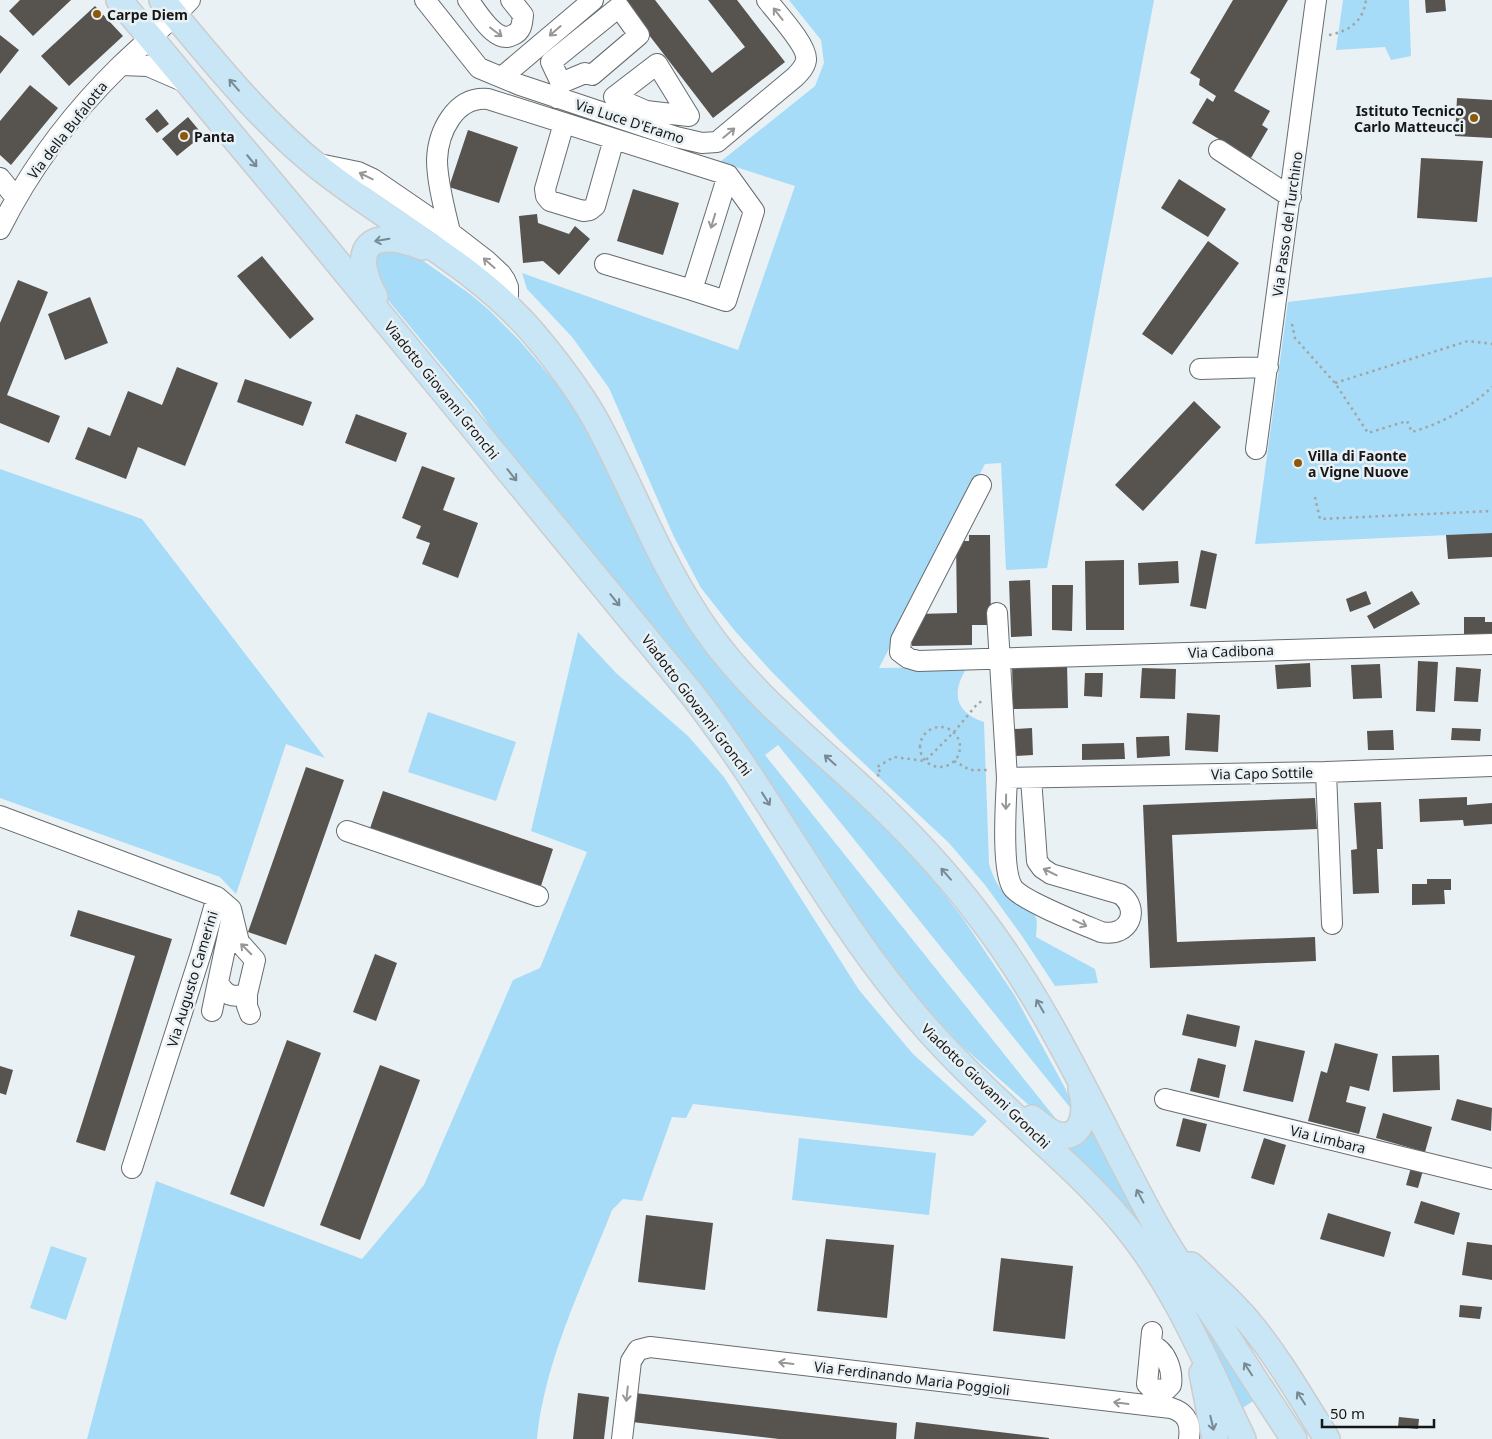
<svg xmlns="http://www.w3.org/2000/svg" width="1492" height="1439" viewBox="0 0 1492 1439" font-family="'Noto Sans',sans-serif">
<rect width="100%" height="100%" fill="#eaf1f4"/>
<path fill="#a6dcf7" d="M789,0h365l-107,568 -41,2 -5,-107 -16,1 -106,204 81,-1 5,4c-14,24 -8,42 19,51l5,142c5,16 11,28 26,38 8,6 17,6 21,16 2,5 0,13 0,19l59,32 3,14 -43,3 -33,-50 -37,-51 -36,-42 -108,-101 -71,-72 -35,-39 -34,-43 -27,-51 -65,-149 -37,-51 -45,-48 -5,-16 216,77 57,-164 -75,-24 95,-76 9,-23 -3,-23z
M1343,0h66l2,56 -20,4 -6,-13 -49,3z
M408,250l62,44 19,16 30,30 59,69 75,149 245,278 40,50 26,34 51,76 49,90 9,19 -1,5 -294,-365 -13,10 291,364 -4,3h-4l-86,-76 -71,-75 -381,-515 -33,-49 -99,-119 -7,-35z
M1492,277v256l-237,11 33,-242z
M0,469l142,50 183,239 -39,-14 -50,150 -16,-17 -220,-79z
M578,632l38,41 72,63 36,41 135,213 54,64 74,67 -14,15 -280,-32 -7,14 -14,-1 -30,84 -19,-2 -11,11c-28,72 -68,152 -75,229h-450l69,-258 206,78 62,-74 89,-205 27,-12 47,-116 -56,-21z
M428,712l88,30 -20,59 -88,-29z
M1096,1127l187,312h-5l-23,-39 -14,9 16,30h-5l-186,-288 19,-11z
M799,1138l137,15 -7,62 -137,-15z
M51,1246l36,12 -21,62 -36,-12z"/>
<path fill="#57534f" d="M20,0h51l-38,36 -24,-25z
M622,0h33l57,73 33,-26 -37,-47h29l48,62 -72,56z
M1233,0h55l-54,91 36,20 -8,14 6,4 -17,29 -59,-35 15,-25 6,4 3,-6 -17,-11 1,-6 -10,-6z
M1425,0h20l1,11 -20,2z
M95,6l28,30 -54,50 -28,-30z
M0,35l19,15 -19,24z
M30,85l28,23 -47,57 -11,-10v-34z
M1457,98l35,2v38l-37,-2z
M157,109l12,15 -12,9 -12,-14z
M188,117l15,18 -26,21 -15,-17z
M468,130l50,17 -19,56 -50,-16z
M1421,158l62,3 -6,61 -60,-4z
M1179,179l47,30 -18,28 -47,-29z
M633,189l46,14 -16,52 -46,-14z
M537,214l1,9 31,11 6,-8 15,13 -31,36 -16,-14 -20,2 -4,-47z
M1208,241l31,22 -67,92 -30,-21z
M262,256l52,63 -24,20 -53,-63z
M18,280l30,12 -41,103 53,21 -11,27 -49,-20v-100z
M90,297l18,46 -43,17 -17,-46z
M177,367l41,16 -33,83 -47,-19 -12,32 -51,-20 13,-32 22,9 18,-45 34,14z
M245,379l67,23 -9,24 -66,-24z
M1194,401l27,26 -78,84 -28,-26z
M356,414l51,19 -11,29 -51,-19z
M422,466l33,12 -12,32 35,13 -20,55 -36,-14 8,-21 -14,-5 5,-12 -19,-8z
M1492,533v24l-44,2 -2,-24z
M969,535h21l1,90h-19v20l-60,1 -1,-18 7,-14 39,-1 -1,-72h13z
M1201,550l16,4 -11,55 -16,-3z
M1124,560v70h-38l-1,-69z
M1178,561l1,22 -40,2 -1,-22z
M1030,580l2,56 -21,1 -2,-56z
M1052,585h21l-1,46 -20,-1z
M1366,591l5,13 -21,8 -4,-13z
M1412,591l8,13 -46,25 -7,-13z
M1464,617h21v5h7v12h-28z
M1418,661l20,1 -3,50 -19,-1z
M1067,662l1,46 -55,1 -1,-46z
M1310,663l1,24 -34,2 -2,-24z
M1380,664l2,34 -29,1 -2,-34z
M1456,667l25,2 -3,33 -24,-1z
M1142,668l34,1 -1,30 -35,-1z
M1085,673h18l-1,24 -18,-1z
M1187,713l33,2 -2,37 -33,-2z
M1032,728l1,27 -18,1 -1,-27z
M1452,728l29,1 -1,12 -29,-1z
M1393,730l1,20h-26l-1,-19z
M1169,736l1,20 -33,2 -1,-21z
M1124,743l1,16 -43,1v-16z
M306,767l38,13 -58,165 -38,-13z
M383,791l170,58 -14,43 -171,-58z
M1467,797v8l25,-2v21l-28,2 -1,-6 -43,2 -1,-23z
M1315,798l2,31 -145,6 5,107 138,-5 1,24 -166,7 -7,-163z
M1381,802l2,47h-6l2,44 -26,1 -2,-44 6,-1 -3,-46z
M1427,879h24v11h-7l1,14 -33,1v-21h15z
M78,910l94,29 -67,212 -29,-9 59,-186 -65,-20z
M375,954l22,9 -21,58 -23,-9z
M1187,1014l53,12 -4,21 -54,-12z
M287,1040l34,13 -57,154 -34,-13z
M1255,1040l50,11 -12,51 -50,-11z
M1335,1043l43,11 -9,37 -19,-5 -4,16 20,5 -7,27 -51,-13 13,-50 6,2z
M1439,1055l1,35 -47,2 -1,-36z
M1198,1058l28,7 -7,33 -29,-7z
M380,1065l40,15 -60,160 -40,-15z
M0,1066l13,4 -7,25 -6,-2z
M1457,1099l35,9 -1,23 -40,-11z
M1383,1113l49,14 -7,25 -49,-14z
M1183,1118l24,6 -7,28 -24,-6z
M1264,1138l22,7 -12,40 -23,-7z
M1412,1164l12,3 -6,21 -12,-3z
M1421,1201l39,12 -6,22 -40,-12z
M1328,1213l63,19 -7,25 -64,-18z
M646,1215l67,8 -8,67 -67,-8z
M826,1239l68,6 -7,73 -70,-7z
M1467,1242l25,3v35l-30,-5z
M1001,1258l72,8 -8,73 -72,-8z
M1460,1305l22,2 -2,12 -21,-2z
M578,1393l31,4 -5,42h-31z
M635,1393l262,30 -1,16h-117l-147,-17z
M1399,1417l20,2 -1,10 -20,-2z
M916,1422l133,16v1h-135z"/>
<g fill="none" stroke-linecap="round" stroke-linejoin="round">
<defs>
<path id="minor" d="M425,0l54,68 41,17 156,52 26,6 15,-1 78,-65c5,-5 10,-10 11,-17 2,-14 -30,-48 -39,-60
M468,0c10,12 27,45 45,35 9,-4 9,-11 10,-20l-12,-15
M121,65l27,1 37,16
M502,77l91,-77
M557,98l4,-15 -10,-21 68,-55 20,28 -47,40 -7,-2 -24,10
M564,123l-19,66 1,7 4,5 33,10 7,-1 5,-4 19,-67
M643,126l3,-15 -32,-14 43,-33 32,52 -43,-5
M1219,150l72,47
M314,163l44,9 15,7 70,48 44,34 14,13 4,6 3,7v8l-3,9
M0,178l16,20
M0,229c30,-60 72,-116 120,-163 23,-22 48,-43 70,-66
M450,232c-5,-21 -13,-50 -13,-72 1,-28 18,-64 51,-61l240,76 26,36 -28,90 -34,-11 36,-115
M605,264l87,26
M1200,369l68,-2
M1256,449l60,-449
M981,485l-80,155 -1,12 8,6 10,3 574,-17
M997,613l10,165
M1326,772l6,152
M1031,778l6,83 5,7 9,6 69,20c21,14 10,44 -19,38 -19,-8 -78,-31 -88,-44 -12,-17 -7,-88 -6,-110l319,-6 166,-6
M0,816l217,81 -16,56 -69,215
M347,831l191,65
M217,897l14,12 8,33 16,18 -8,34c-14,4 -22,2 -29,-12l14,-66
M247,994v12l3,8
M212,1011l6,-29
M1165,1099l327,80
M1151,1345c15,5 22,25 20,40l-5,5 -14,-1 -5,-5 5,-52
M622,1439l9,-78 7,-11 12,-3 521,61c16,5 20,15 18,31"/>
<path id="major" d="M119,0l192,230 380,463c76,97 132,209 210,305 31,39 67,75 104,109 40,38 82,73 117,115 54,64 85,143 121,217
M162,0c50,59 98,121 159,169 71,56 154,96 213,165 22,26 43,54 60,83 39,71 66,148 113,214 43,61 102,108 157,159 41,38 79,78 113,123 73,94 119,203 176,307 21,38 46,73 70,110 23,36 47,73 71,109
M375,297c-27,-50 -4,-71 47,-50
M1032,1118c8,6 17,15 27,17 26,5 28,-29 22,-46
M1191,1265c20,18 40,36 57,56 30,36 54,78 79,118
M1202,1373l13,66"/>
</defs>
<use href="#minor" stroke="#676c6f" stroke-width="22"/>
<use href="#major" stroke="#ccc" stroke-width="28"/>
<path stroke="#a0a5a7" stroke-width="2.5" stroke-dasharray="2.5 4" stroke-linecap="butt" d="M1329,35c20,-4 34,-13 37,-35
M1292,324l3,14 40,45 33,50 39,-12 5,11c30,-9 57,-23 80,-45
M1335,383l133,-42 24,3
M1315,497l5,22 172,-8
M920 747a20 20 0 1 1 40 0a20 20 0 1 1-40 0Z
M954,761l16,9h20
M877,776l4,-3 -4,-6 17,-10 31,4 29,-29 24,-29 7,-3"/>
<use href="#minor" stroke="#fff" stroke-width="20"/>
<use href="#major" stroke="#c8e6f6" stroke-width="25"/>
</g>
<defs><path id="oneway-shaft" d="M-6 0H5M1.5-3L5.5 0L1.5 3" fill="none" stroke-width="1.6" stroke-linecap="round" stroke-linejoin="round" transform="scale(1.25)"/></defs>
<g stroke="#969797">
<use href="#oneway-shaft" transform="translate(778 14) rotate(-128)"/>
<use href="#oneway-shaft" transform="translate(555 31) rotate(139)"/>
<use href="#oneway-shaft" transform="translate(496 32) rotate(37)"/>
<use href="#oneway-shaft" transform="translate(729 133) rotate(-40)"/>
<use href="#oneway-shaft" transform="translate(366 176) rotate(-154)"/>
<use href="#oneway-shaft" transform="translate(713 221) rotate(107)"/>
<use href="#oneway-shaft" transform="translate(489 263) rotate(-139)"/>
<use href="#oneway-shaft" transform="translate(1006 802) rotate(91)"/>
<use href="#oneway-shaft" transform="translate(1050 872) rotate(-154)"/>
<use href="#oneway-shaft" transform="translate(1080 923) rotate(25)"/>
<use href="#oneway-shaft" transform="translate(246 949) rotate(-135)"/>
<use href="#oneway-shaft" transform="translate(786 1363) rotate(-173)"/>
<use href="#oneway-shaft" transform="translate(627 1394) rotate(96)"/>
<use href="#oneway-shaft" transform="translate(1121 1403) rotate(-173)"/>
</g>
<g stroke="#778992">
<use href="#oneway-shaft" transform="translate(234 85) rotate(-131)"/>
<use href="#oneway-shaft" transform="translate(252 161) rotate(50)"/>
<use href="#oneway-shaft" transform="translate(382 240) rotate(170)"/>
<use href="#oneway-shaft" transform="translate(512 475) rotate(51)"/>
<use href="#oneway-shaft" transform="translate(615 600) rotate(51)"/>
<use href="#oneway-shaft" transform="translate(830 760) rotate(-138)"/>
<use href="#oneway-shaft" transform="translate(766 799) rotate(58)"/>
<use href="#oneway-shaft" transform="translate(946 874) rotate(-131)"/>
<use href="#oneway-shaft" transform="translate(1040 1006) rotate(-120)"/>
<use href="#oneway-shaft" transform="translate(1140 1196) rotate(-118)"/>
<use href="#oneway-shaft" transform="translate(1248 1369) rotate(-123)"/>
<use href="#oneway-shaft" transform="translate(1301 1398) rotate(-123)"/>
<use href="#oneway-shaft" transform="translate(1212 1423) rotate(77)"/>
</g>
<g fill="#8d5908" stroke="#eaf1f4" stroke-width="2">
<circle cx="97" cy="14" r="5"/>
<circle cx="1474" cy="118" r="5"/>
<circle cx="184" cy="136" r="5"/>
<circle cx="1298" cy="463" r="5"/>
</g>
<g text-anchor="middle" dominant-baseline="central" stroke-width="5" stroke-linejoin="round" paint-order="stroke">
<g font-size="14" font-weight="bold" fill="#151718" stroke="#eaf1f4" text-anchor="start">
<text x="107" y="14">Carpe Diem</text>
<text x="1464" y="110" text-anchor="end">Istituto Tecnico<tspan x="1464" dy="16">Carlo Matteucci</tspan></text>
<text x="194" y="136">Panta</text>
<text x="1308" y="455">Villa di Faonte<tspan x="1308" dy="16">a Vigne Nuove</tspan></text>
</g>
<g font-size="14" fill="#151718" stroke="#eaf1f4">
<text transform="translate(630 121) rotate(18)">Via Luce D'Eramo</text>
<text transform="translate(67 130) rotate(-52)">Via della Bufalotta</text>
<text transform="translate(1287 224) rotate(-82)">Via Passo del Turchino</text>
<text transform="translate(442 390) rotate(51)">Viadotto Giovanni Gronchi</text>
<text transform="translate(1231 651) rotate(-2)">Via Cadibona</text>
<text transform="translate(697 705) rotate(53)">Viadotto Giovanni Gronchi</text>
<text transform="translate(1262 773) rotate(-1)">Via Capo Sottile</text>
<text transform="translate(192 979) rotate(-73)">Via Augusto Camerini</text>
<text transform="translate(986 1086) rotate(44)">Viadotto Giovanni Gronchi</text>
<text transform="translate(1328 1139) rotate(14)">Via Limbara</text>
<text transform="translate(912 1378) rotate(7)">Via Ferdinando Maria Poggioli</text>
</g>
</g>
<path d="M1322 1419v8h112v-8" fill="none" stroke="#151718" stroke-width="2.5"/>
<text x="1330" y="1419" font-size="15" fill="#151718" stroke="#eaf1f4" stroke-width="4" paint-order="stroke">50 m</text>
</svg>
